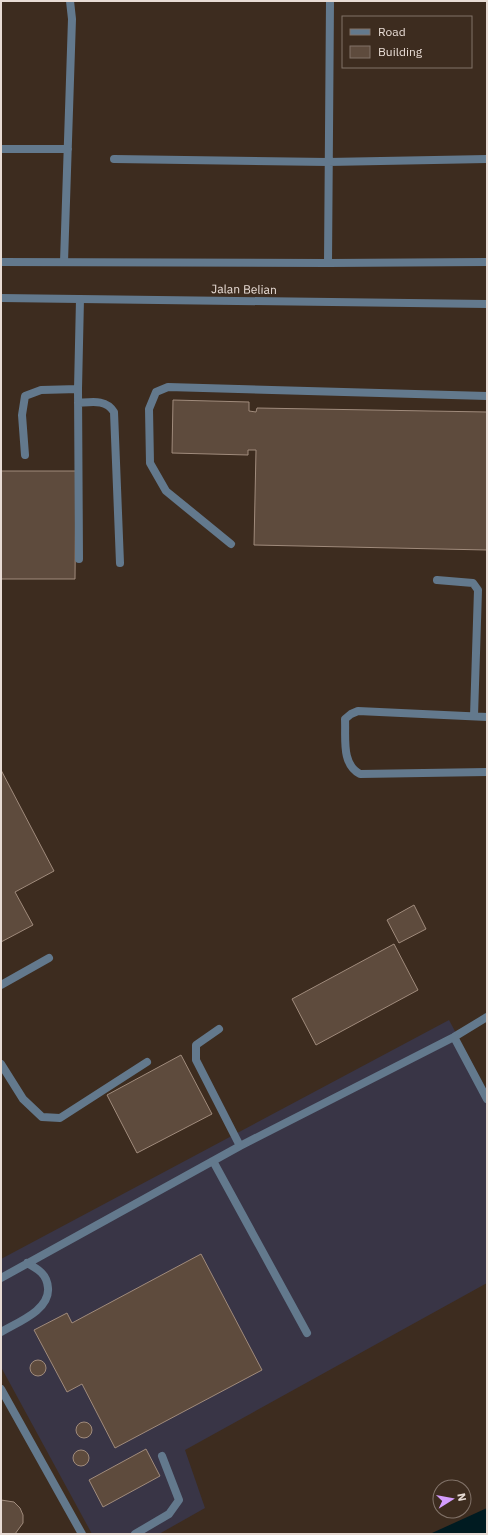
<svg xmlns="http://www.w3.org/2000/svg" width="488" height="1535" viewBox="0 0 488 1535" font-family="'IBM Plex Sans',sans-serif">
<rect width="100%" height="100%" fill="#3d2c1f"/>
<path fill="#393546" d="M449,1020l38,71v192l-302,167 20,58 -46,26h-67l-91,-167v-108z"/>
<path fill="#001b21" d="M487,1508v26h-56l1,-1z"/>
<path fill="#5e4b3d" stroke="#a08b7c" d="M173,400l76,2v9l7,1 1,-4 230,4v138l-233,-5 2,-95h-8v5l-76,-2z
M1,471h75l-1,108h-74z
M1,770l53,101 -39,21 18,33 -32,17z
M414,905l12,24 -27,14 -12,-23z
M394,944l24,46 -102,55 -24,-46z
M181,1055l31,59 -75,39 -30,-58z
M201,1254l61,116 -147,78 -33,-64 -15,8 -33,-62 33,-17 5,10z
M30 1368a8 8 0 1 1 16 0a8 8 0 1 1-16 0Z
M76 1430a8 8 0 1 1 16 0a8 8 0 1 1-16 0Z
M146,1449l14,27 -57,31 -14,-27z
M73 1458a8 8 0 1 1 16 0a8 8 0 1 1-16 0Z
M1,1500l13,2 6,6 3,7v8l-8,11h-14z"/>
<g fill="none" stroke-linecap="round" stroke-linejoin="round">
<path stroke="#63798d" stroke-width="8" d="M1,149h67
M114,159l214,3 159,-3
M64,262l8,-243 -2,-18
M328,263l2,-262
M78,403c14,-1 28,-4 36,9l6,151
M25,455l-3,-40 3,-19 16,-6 37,-1
M231,544l-65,-53 -16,-28 -1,-54 7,-17 12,-5 319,9
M79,559l-1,-170 2,-90
M437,580l36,3 5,7 -4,126
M487,717l-129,-6 -7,3 -6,5c1,19 -4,45 15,55l127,-2
M1,985l48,-27
M219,1029l-23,16v15l44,86
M454,1037l33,62
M1,1064l22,35 19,18 18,1 87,-56
M213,1161l94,172
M1,1278l239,-132 214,-109 33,-20
M1,1332c17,-10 49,-22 47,-44 -1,-14 -10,-19 -21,-25
M135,1534l34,-20 10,-14 -17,-44"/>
<path stroke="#63798d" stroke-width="8" d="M1,1389l81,145"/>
<path stroke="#63798d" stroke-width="8" d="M1,262l327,1 159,-1
M1,298l486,6"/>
</g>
<g text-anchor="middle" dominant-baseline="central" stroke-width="3" stroke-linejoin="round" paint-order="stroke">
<g font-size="12" fill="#e8dcd5" stroke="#3d2c1f">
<text transform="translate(244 289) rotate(1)">Jalan Belian</text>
</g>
</g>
<rect width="488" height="1535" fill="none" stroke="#e8dcd5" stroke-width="4"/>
<rect x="342" y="16" width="130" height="52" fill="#3d2c1f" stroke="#817268"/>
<rect x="350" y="29" width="20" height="6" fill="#63798d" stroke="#817268"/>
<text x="378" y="36" font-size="12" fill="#e8dcd5">Road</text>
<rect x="350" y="46" width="20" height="12" fill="#5e4b3d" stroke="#817268"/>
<text x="378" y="56" font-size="12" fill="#e8dcd5">Building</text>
<g transform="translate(452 1499) rotate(79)"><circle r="19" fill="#3d2c1f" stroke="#817268"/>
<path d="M0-3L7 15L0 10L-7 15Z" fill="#d49cfc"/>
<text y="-6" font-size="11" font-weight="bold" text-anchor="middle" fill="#e8dcd5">N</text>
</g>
</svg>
